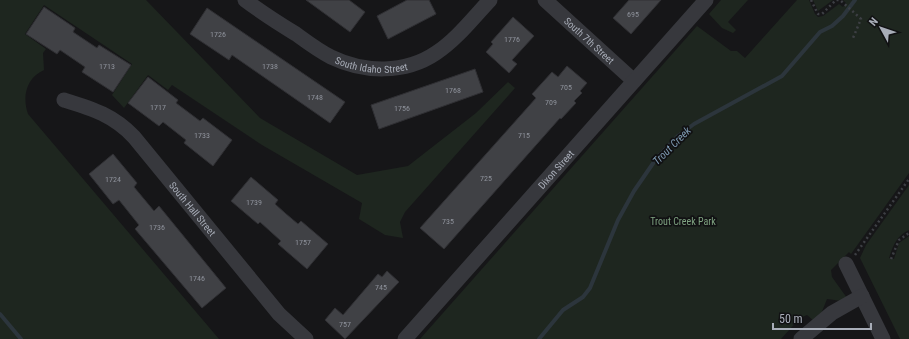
<svg xmlns="http://www.w3.org/2000/svg" width="909" height="339" viewBox="0 0 909 339" font-family="'Roboto Condensed',sans-serif">
<rect width="100%" height="100%" fill="#161618"/>
<path fill="#1e261f" d="M0,0h146l114,118 97,57 51,-9 68,-53 32,-31 7,6 -110,124 -5,10 3,16 -18,-3 -26,-16 3,-16 -100,-58 -90,-60 -4,5 -20,-15 -24,33 -12,-13 20,-31 -88,-59 -19,29 21,15 -3,4 1,17c-18,8 -22,27 -16,44l191,225h-219z
M721,0h27l-20,22 8,8 -3,3 -11,-5 -13,-14z
M797,0h12l6,14 3,3 5,-1 16,-12 4,3 3,-4 -3,-3h66v173l-58,81 -2,-2 -18,18 1,7 15,21 -5,3 -15,-2 -6,15 -7,7 -7,-6 -7,3 -19,21h-361l277,-313 34,25h6l8,7z
M813,0h20l-15,11z
M909,185v45c-13,6 -16,16 -20,28l5,1 5,-16 10,-7v103h-9l-40,-81 6,-13z"/>
<g fill="none" stroke-linecap="round" stroke-linejoin="round">
<path stroke="#2c353c" stroke-width="4" d="M0,314l21,25
M539,339l24,-29 20,-13 7,-9 28,-68 16,-29 22,-32 22,-23 16,-12 88,-48 38,-44 12,-6 11,-10 12,-16"/>
</g>
<path fill="#404145" stroke="#303034" d="M306,0h43l16,12 -15,20z
M407,0h22l7,14 -48,25 -11,-23z
M629,0h32l-30,34 -18,-16z
M44,7l31,21 -2,4 24,16 2,-3 32,20 -18,27 -31,-20 3,-5 -25,-17 -3,4 -31,-20z
M207,8l138,94 -15,21 -98,-68 -3,5 -39,-26z
M513,17l21,19 -22,24 5,4 -8,9 -23,-21 7,-8 -2,-2z
M567,66l20,17 -7,8 2,2 -8,8 2,2 -15,16 -1,-1 -116,131 -24,-21 116,-130 -4,-4 20,-22 6,5z
M475,69l8,23 -104,37 -8,-24z
M148,77l30,23 -2,3 24,18 3,-3 29,22 -19,26 -29,-23 2,-3 -23,-18 -4,4 -31,-23z
M113,154l24,29 -3,4 20,24 5,-5 67,82 -24,20 -67,-79 4,-4 -20,-25 -6,4 -24,-30z
M251,177l27,23 -3,4 10,9 13,11 3,-3 27,23 -21,25 -29,-25 3,-3 -21,-19 -2,2 -27,-23z
M387,271l12,11 -54,57 -20,-19 10,-12 8,7 35,-41 4,3z"/>
<g fill="none" stroke-linecap="round" stroke-linejoin="round">
<path stroke="#3d3f44" stroke-width="2.5" stroke-dasharray="2 3" stroke-linecap="butt" d="M811,0l7,14h4l14,-14h4l19,17 2,2 -8,19
M855,255l54,-76
M891,259l8,-19 10,-7"/>
<g stroke="#37383d" stroke-width="15">
<path id="s1" d="M245,0c16,12 33,23 51,34 11,8 23,17 35,23 33,16 74,17 105,-4 21,-14 37,-35 54,-53"/>
<path id="s2" d="M545,0l89,81"/>
<path id="s3" d="M64,100c29,9 49,15 70,37l145,177 27,25"/>
<path d="M846,264l37,75"/>
<path id="s4" d="M405,339l301,-339"/>
<path d="M801,339l31,-26 30,-17"/>
</g>
</g>
<g text-anchor="middle" dominant-baseline="central" stroke-width="3.5" stroke-linejoin="round" paint-order="stroke">
<g font-size="8" fill="#8e929b">
<text x="633" y="14">695</text>
<text x="218" y="34">1726</text>
<text x="512" y="39">1776</text>
<text x="107" y="66">1713</text>
<text x="270" y="66">1738</text>
<text x="566" y="87">705</text>
<text x="453" y="90">1768</text>
<text x="315" y="97">1748</text>
<text x="551" y="102">709</text>
<text x="158" y="107">1717</text>
<text x="402" y="108">1756</text>
<text x="202" y="135">1733</text>
<text x="524" y="135">715</text>
<text x="486" y="178">725</text>
<text x="113" y="179">1724</text>
<text x="254" y="202">1739</text>
<text x="448" y="221">735</text>
<text x="157" y="227">1736</text>
<text x="303" y="242">1757</text>
<text x="197" y="278">1746</text>
<text x="381" y="287">745</text>
<text x="345" y="324">757</text>
</g>
<g font-size="10" fill="#a8adb8" stroke="#111113">
<text stroke="none"><textPath href="#s2" startOffset="60">South 7th Street</textPath></text>
<text stroke="none"><textPath href="#s1" startOffset="145">South Idaho Street</textPath></text>
<text stroke="none"><textPath href="#s4" startOffset="227">Dixon Street</textPath></text>
<text stroke="none"><textPath href="#s3" startOffset="173">South Hall Street</textPath></text>
</g>
<g font-size="10" fill="#7fa381" stroke="#111113">
<text x="683" y="221">Trout Creek Park</text>
</g>
<g font-size="11" font-style="italic" fill="#7f9bb3" stroke="#111113">
<text transform="translate(672 146) rotate(-45)">Trout Creek</text>
</g>
</g>
<g transform="translate(881 28) rotate(310)" stroke="#111113" stroke-width="3" paint-order="stroke">
<path d="M0-3L7 15L0 10L-7 15Z" fill="#a8adb8"/>
<text y="-6" font-size="11" font-weight="bold" text-anchor="middle" fill="#a8adb8">N</text>
</g>
<path d="M773 323v6h98v-6" fill="none" stroke="#a8adb8" stroke-width="2"/>
<text x="779" y="323" font-size="12" fill="#a8adb8" stroke="#111113" stroke-width="3" paint-order="stroke">50 m</text>
</svg>
